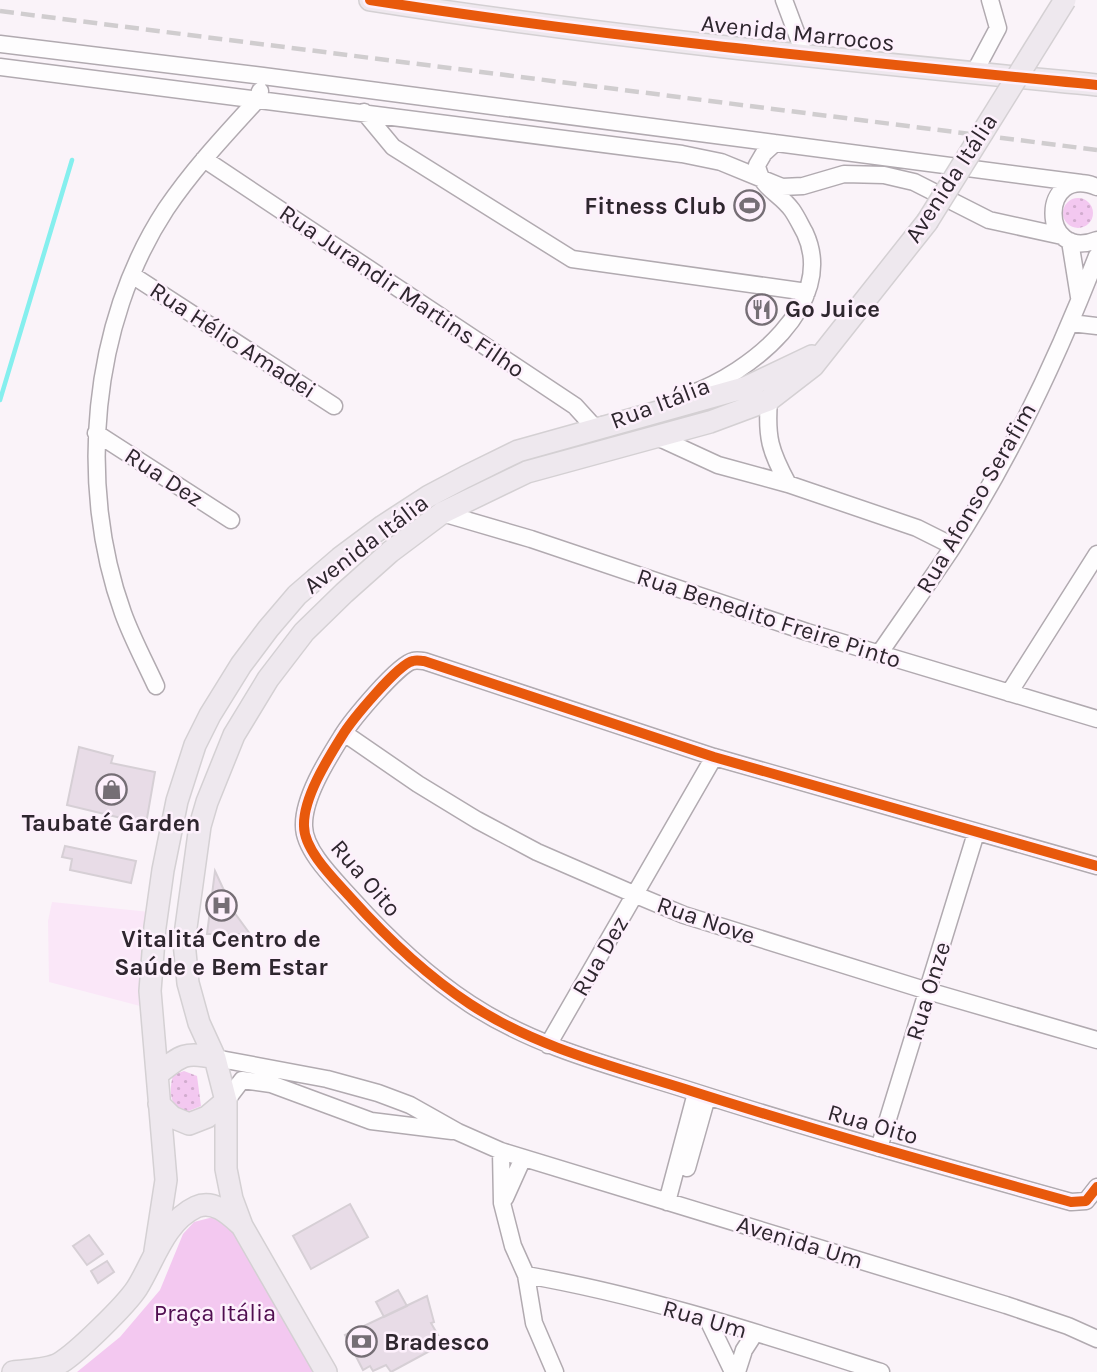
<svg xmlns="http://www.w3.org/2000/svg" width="1097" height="1372" viewBox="0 0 1097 1372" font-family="Karla,sans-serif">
<defs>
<pattern id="grass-dots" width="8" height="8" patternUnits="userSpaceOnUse" patternTransform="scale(1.75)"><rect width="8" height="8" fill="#f3c8f0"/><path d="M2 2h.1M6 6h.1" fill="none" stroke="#d1acce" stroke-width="1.8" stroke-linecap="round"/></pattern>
</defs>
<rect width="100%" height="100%" fill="#faf3f9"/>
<path fill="#fae7f8" d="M52,902l98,10 -10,94 -91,-24 -1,-61z"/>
<path fill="url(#grass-dots)" d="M1063 213a15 15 0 1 1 30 0a15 15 0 1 1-30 0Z
M184,1071l13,5 4,30 -15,6 -8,-2c-9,-10 -8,-23 -5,-35z"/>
<path fill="#f3c8f0" d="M217,1216l22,16 76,140h-238l43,-35 40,-47 23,-56 11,-12z"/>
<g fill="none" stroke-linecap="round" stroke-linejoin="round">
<path stroke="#85efee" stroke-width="4.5" d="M0,400l72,-240"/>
</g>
<path fill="#e8dce7" stroke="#d6cfd5" stroke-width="2" d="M79,747l34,9 -2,7 44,9 -9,52 -79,-19z
M65,846l71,15 -5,22 -61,-13 2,-11 -10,-2z
M215,871l19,41 16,22h-43z
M350,1204l18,33 -57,32 -18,-33z
M89,1235l14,19 -16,11 -14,-19z
M107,1261l7,11 -16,11 -7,-12z
M398,1290l9,16 -23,11 -8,-15z
M427,1296l7,26 -3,1 7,12 -4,1 5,10 -48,26 -5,-7 -13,6 -3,-5 -7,4 -18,-35z"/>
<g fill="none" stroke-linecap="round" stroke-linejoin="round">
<defs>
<path id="minor" d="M784,0l21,56
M0,44l263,32 818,107
M0,67l682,87 39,8 61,25 21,-1 41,-12 40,1 17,4 13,3 75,38 73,16
M974,73l24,-45 -8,-28
M364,112l29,35 179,112 235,33
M204,159l371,247 20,22 8,-3
M1097,187c-58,-24 -58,76 0,53
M1070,241l9,56
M132,275l202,131
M1071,323l26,3
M690,394c58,-20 148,-90 115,-161 -4,-7 -8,-16 -13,-23 -13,-18 -31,-21 -35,-45l7,-12 11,-10
M769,400c-3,37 1,51 19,84
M96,433l135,87
M655,436l63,29 70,19 129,44 36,18
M442,513l89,26 276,93 290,87
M879,654c24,-35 49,-70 73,-106 59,-91 106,-191 145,-292
M156,686c-11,-24 -24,-48 -33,-73 -46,-127 -32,-290 43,-404 27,-40 60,-75 92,-110l2,-8
M1009,693l88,-139
M344,733l74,51 59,36 60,32 99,43 48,20 244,76 169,49
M1097,866l-383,-109 -290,-96c-3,0 -7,-1 -11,0 -15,3 -62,60 -71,75 -15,24 -39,62 -38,90 0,25 32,55 47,72 36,40 75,77 119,106 65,43 142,62 215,85 128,41 257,77 386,113l15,-1 11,-14
M548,1045l166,-288
M215,1058l112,21 51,14 32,12 48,27 43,19 505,154 62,21 29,13
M226,1101l16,-21 29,4 100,37 81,10
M879,1148l97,-315
M501,1151l1,52 11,43 13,29 8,48 21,49
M687,1168l20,-71
M505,1198l18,-40
M667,1202l29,-109
M526,1275c121,21 238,60 355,97
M708,1320l25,52
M737,1372l7,-22 11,-17"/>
<path id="major" d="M370,0c241,38 484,61 727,85
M158,1074c23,-19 28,-23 57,-16
M159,1104l13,13 17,7 18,-7 19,-16
M242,1226l-10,-27 -6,-30v-68l-11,-43 -16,-35 -11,-40 -4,-41 16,-116 7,-24 27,-67 34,-56 36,-47 40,-39 46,-41 52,-39 85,-41 183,-50 59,-22 44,-34 114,-144
M155,1251l11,-71 -16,-189 5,-64 8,-57 14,-69 18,-56 15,-30 31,-50 27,-36 29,-34 43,-37 43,-32 46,-30 36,-19 53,-26 229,-64 65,-31
M13,1372c13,-2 35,-2 47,-9 17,-10 66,-58 77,-75 17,-27 27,-66 59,-81 18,-8 34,8 46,19l84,146"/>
</defs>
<use href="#minor" stroke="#b1aab0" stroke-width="19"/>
<use href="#major" stroke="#d4d0d3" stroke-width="24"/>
<use href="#minor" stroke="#fefdfe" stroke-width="16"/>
<use href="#major" stroke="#eee8ee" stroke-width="21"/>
<path stroke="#d0cdcf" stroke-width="4.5" stroke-dasharray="14 7" stroke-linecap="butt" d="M0,11l1097,139"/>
<defs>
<path id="major-bridge" d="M927,222l138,-222"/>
</defs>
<use href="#major-bridge" stroke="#d4d0d3" stroke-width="24" stroke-linecap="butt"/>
<use href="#major-bridge" stroke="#eee8ee" stroke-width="21"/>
<defs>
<path id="cycleway" d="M370,0c241,38 484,61 727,85
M1097,866l-383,-109 -290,-96c-3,0 -7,-1 -11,0 -15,3 -62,60 -71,75 -15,24 -39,62 -38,90 0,25 32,55 47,72 36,40 75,77 119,106 65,43 142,62 215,85 128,41 257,77 386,113l15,-1 11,-14"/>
</defs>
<use href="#cycleway" stroke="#fdf0fc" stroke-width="15"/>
<use href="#cycleway" stroke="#e8590c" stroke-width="10"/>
</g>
<defs>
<symbol id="stadium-ring" viewBox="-11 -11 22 22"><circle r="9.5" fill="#fdf0fc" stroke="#756e75" stroke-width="1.5"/><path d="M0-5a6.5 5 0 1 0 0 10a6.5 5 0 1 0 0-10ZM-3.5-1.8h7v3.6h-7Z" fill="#756e75"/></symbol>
<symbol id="restaurant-ring" viewBox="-11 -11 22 22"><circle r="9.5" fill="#fdf0fc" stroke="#756e75" stroke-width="1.5"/><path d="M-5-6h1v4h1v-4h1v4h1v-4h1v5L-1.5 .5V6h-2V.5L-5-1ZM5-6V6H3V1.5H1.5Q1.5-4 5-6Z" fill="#756e75"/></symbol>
<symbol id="shop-ring" viewBox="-11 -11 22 22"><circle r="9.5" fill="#fdf0fc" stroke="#756e75" stroke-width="1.5"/><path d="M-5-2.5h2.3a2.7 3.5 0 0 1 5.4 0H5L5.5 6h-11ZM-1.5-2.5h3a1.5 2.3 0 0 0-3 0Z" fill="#756e75"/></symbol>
<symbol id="hospital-ring" viewBox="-11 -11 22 22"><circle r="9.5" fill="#fdf0fc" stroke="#756e75" stroke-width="1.5"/><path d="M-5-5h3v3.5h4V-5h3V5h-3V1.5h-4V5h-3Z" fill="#756e75"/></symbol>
<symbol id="bank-ring" viewBox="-11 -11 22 22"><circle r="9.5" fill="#fdf0fc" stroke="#756e75" stroke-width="1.5"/><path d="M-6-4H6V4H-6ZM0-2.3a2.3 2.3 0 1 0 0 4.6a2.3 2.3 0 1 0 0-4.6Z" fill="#756e75"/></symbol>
</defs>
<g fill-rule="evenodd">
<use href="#stadium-ring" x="732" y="188" width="35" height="35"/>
<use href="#restaurant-ring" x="744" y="292" width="35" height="35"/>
<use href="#shop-ring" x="94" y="772" width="35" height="35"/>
<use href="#hospital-ring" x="204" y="888" width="35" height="35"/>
<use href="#bank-ring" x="344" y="1324" width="35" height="35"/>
</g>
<g text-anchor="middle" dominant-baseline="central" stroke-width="5" stroke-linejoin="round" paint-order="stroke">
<g font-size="24" fill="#2e262e" stroke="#fdf0fc">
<text transform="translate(798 33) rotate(6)">Avenida Marrocos</text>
<text transform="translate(951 178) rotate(-57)">Avenida Itália</text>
<text transform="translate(402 291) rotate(34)">Rua Jurandir Martins Filho</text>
<text transform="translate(233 340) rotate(33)">Rua Hélio Amadei</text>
<text transform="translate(660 403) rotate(-21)">Rua Itália</text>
<text transform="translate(164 477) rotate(33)">Rua Dez</text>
<text transform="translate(976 498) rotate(-60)">Rua Afonso Serafim</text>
<text transform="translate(366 544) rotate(-37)">Avenida Itália</text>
<text transform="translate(769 618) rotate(18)">Rua Benedito Freire Pinto</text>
<text transform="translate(366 878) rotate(49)">Rua Oito</text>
<text transform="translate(706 920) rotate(19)">Rua Nove</text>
<text transform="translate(600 956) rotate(-60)">Rua Dez</text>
<text transform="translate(928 991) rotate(-73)">Rua Onze</text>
<text transform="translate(873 1124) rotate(16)">Rua Oito</text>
<text transform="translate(800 1242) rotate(17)">Avenida Um</text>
<text transform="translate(705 1319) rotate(16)">Rua Um</text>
</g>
<g font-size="24" font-weight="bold" fill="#2e262e" stroke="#fdf0fc" text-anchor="start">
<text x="726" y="206" text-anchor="end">Fitness Club</text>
<text x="785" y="309">Go Juice</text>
<text x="111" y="823" text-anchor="middle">Taubaté Garden</text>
<text x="221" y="939" text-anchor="middle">Vitalitá Centro de<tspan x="221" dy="28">Saúde e Bem Estar</tspan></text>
<text x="384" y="1342">Bradesco</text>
</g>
<g font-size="24" fill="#500e50" stroke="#fdf0fc">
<text x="215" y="1313">Praça Itália</text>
</g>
</g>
</svg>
